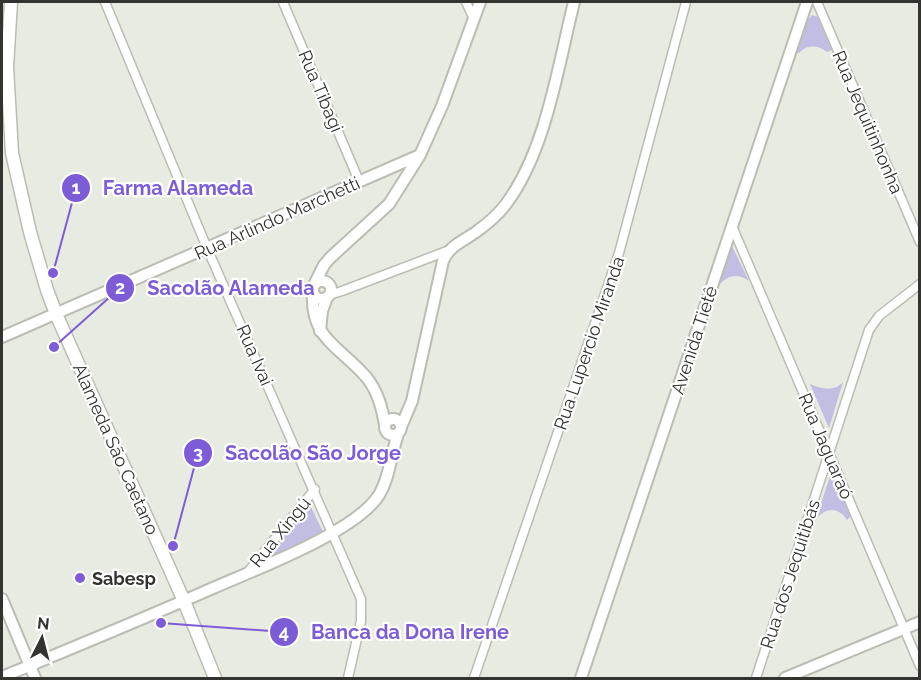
<svg xmlns="http://www.w3.org/2000/svg" width="921" height="680" viewBox="0 0 921 680" font-family="Raleway,sans-serif">
<rect width="100%" height="100%" fill="#e7ebe1"/>
<path fill="#c2bde3" d="M812,15l6,2 14,33 -5,2c-8,-7 -20,-8 -28,1h-3l12,-33z
M732,246l17,35c-11,-8 -21,-6 -30,4z
M843,382l-14,46 -19,-44c11,5 24,8 33,-2z
M831,473l20,43 -4,4c-9,-14 -24,-13 -32,2z
M310,505l15,31 -70,31z"/>
<g fill="none" stroke-linecap="round" stroke-linejoin="round">
<defs>
<path id="minor" d="M105,2l102,246 154,351v22l-13,57
M283,2l76,179
M466,2l8,17
M817,2l103,240
M732,226l188,440
M329,295l13,-4 105,-40
M247,573l68,-84
M474,678l145,-425 67,-251
M756,678l113,-348 10,-14 41,-32"/>
<path id="tertiary" d="M313 290a9 9 0 1 1 18 0a9 9 0 1 1-18 0Z
M315,283l9,-18 6,-7 59,-54 31,-49 22,-49 38,-104
M313,292c-3,48 27,54 54,86 11,14 15,30 18,47
M320,331l2,-20 5,-14
M2,337l418,-182
M385 427a8 8 0 1 1 16 0a8 8 0 1 1-16 0Z
M401,427l11,-26 31,-140c6,-15 20,-20 33,-29 11,-8 22,-17 30,-28 40,-53 52,-138 68,-202
M2,599l33,79
M2,677c70,-29 141,-58 211,-89 41,-18 143,-56 166,-93 11,-18 12,-42 19,-61
M581,678l226,-676
M785,678l135,-56"/>
<path id="secondary" d="M11,2l-4,65 5,86 18,79 17,58 9,24 128,287 31,77"/>
</defs>
<use href="#minor" stroke="#babdb4" stroke-width="11"/>
<use href="#tertiary" stroke="#babdb4" stroke-width="14"/>
<use href="#secondary" stroke="#babdb4" stroke-width="15"/>
<use href="#minor" stroke="#fff" stroke-width="8"/>
<use href="#tertiary" stroke="#fff" stroke-width="10"/>
<use href="#secondary" stroke="#fff" stroke-width="12"/>
</g>
<circle fill="#7c5dd7" stroke="#fff" stroke-width="2" cx="80" cy="578" r="6"/>
<g text-anchor="middle" dominant-baseline="central" stroke-width="4.5" stroke-linejoin="round" paint-order="stroke">
<g font-size="18" fill="#333430" stroke="#fff">
<text transform="translate(321 91) rotate(67)">Rua Tibagi</text>
<text transform="translate(868 122) rotate(67)">Rua Jequitinhonha</text>
<text transform="translate(277 218) rotate(-24)">Rua Arlindo Marchetti</text>
<text transform="translate(694 340) rotate(-72)">Avenida Tietê</text>
<text transform="translate(589 343) rotate(-71)">Rua Lupercio Miranda</text>
<text transform="translate(255 355) rotate(66)">Rua Ivai</text>
<text transform="translate(826 446) rotate(67)">Rua Jaguaraó</text>
<text transform="translate(116 449) rotate(66)">Alameda São Caetano</text>
<text transform="translate(280 532) rotate(-51)">Rua Xingú</text>
<text transform="translate(790 574) rotate(-72)">Rua dos Jequitibás</text>
</g>
<g font-size="18" font-weight="bold" fill="#333430" stroke="#fff" text-anchor="start">
<text x="92" y="578">Sabesp</text>
</g>
</g>
<path fill="none" stroke="#7c5dd7" stroke-width="2" d="M53 273L76 188M54 347L120 288M173 546L198 453M161 623L284 632"/>
<g fill="#7c5dd7" stroke="#fff" stroke-width="2">
<circle cx="53" cy="273" r="6"/>
<circle cx="54" cy="347" r="6"/>
<circle cx="173" cy="546" r="6"/>
<circle cx="161" cy="623" r="6"/>
<circle cx="76" cy="188" r="15"/>
<circle cx="120" cy="288" r="15"/>
<circle cx="198" cy="453" r="15"/>
<circle cx="284" cy="632" r="15"/>
</g>
<g font-size="18" text-anchor="middle" font-weight="bold" fill="#fff">
<text x="76" y="194">1</text>
<text x="120" y="294">2</text>
<text x="198" y="459">3</text>
<text x="284" y="638">4</text>
</g>
<g font-size="20" text-anchor="middle" font-weight="bold" fill="#7c5dd7" stroke="#fff" stroke-width="4.5" stroke-linejoin="round" paint-order="stroke">
<text x="178" y="195">Farma Alameda</text>
<text x="231" y="295">Sacolão Alameda</text>
<text x="313" y="460">Sacolão São Jorge</text>
<text x="410" y="639">Banca da Dona Irene</text>
</g>
<rect width="921" height="680" fill="none" stroke="#333430" stroke-width="6"/>
<g transform="translate(42 638) rotate(6)" stroke="#ffffff" stroke-width="4.5" paint-order="stroke">
<path d="M0-4.5L10 22L0 15L-10 22Z" fill="#333430"/>
<text y="-9" font-size="16" font-weight="bold" text-anchor="middle" fill="#333430">N</text>
</g>
</svg>
